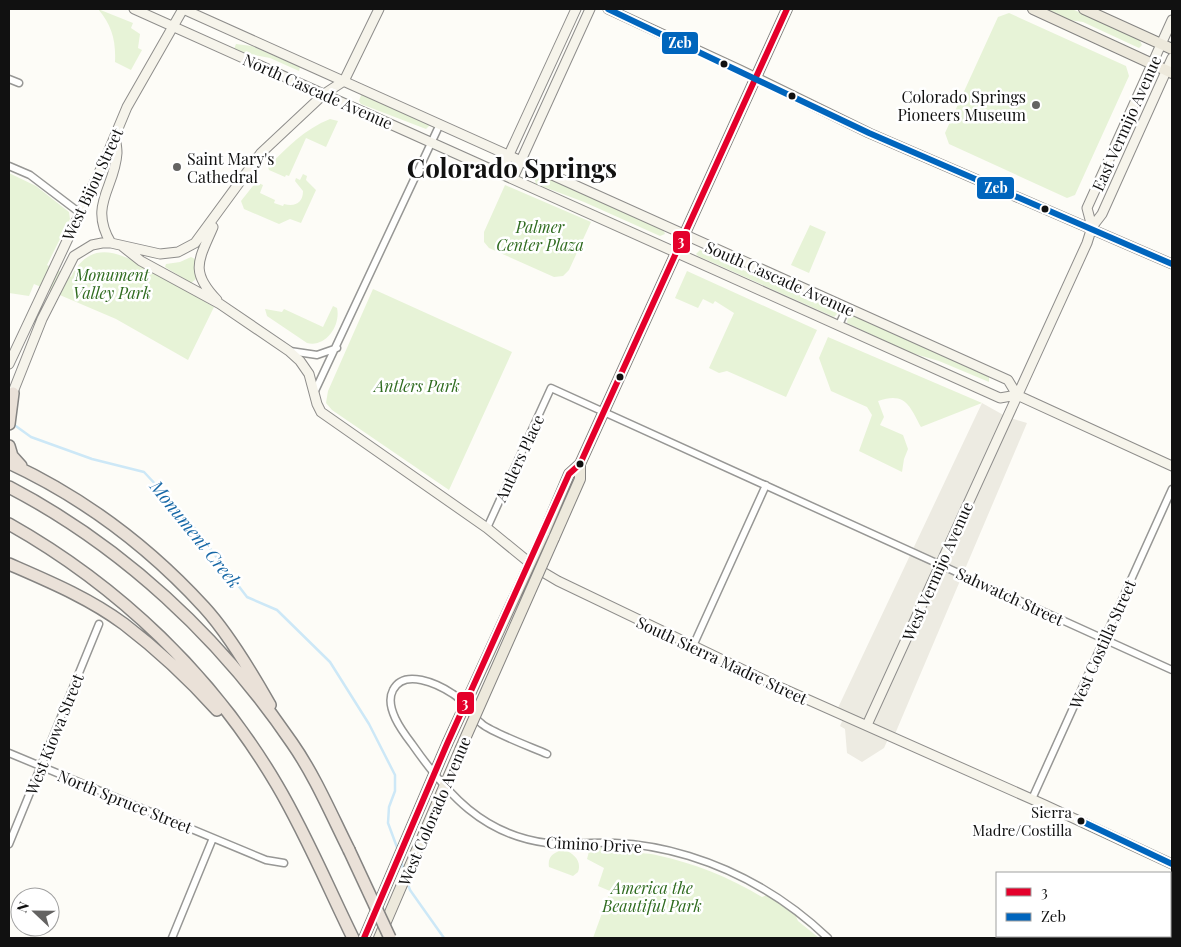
<svg xmlns="http://www.w3.org/2000/svg" width="1181" height="947" viewBox="0 0 1181 947" font-family="'Playfair Display',serif">
<rect width="100%" height="100%" fill="#fdfcf7"/>
<path fill="#e7f3d7" d="M98,9l35,14 -2,5 9,6 -2,14 4,2 -11,20 -16,-8c1,-21 -3,-37 -17,-53z
M1045,9h27l67,30 3,6 -3,3 -56,-26 -14,-2z
M1009,13l117,53 3,10 -54,119 -8,3 -118,-54 -4,-11 53,-116z
M236,44l16,2 48,21 -1,4 -29,-13 -22,-4 -14,-5z
M361,95h4l65,30 -4,4 -65,-25 -2,-3z
M330,119l8,2 -12,26 -20,-9 -17,38 -3,-1 -1,2 -16,-7 -1,-3c19,-20 37,-38 62,-48z
M9,173l27,13 33,26 1,7 -23,46 24,12c22,-44 58,-19 89,-2 18,11 36,21 54,32l-26,53 -72,-41 -82,-35 -5,12 -20,-3z
M303,174l4,2 -1,4 10,10 -15,33 -11,-4 -11,5 -35,-15 -3,-8 15,-19 7,3 -3,8 15,7 -1,3 9,3 1,-2c11,3 19,-1 19,-13l-8,-10 1,-3 4,2z
M540,174l123,55 2,5 -5,2 -76,-34 -48,-18 -2,-7z
M505,185l86,37 -22,48 -6,6 -9,1 -65,-29 -5,-6v-10z
M810,225l16,7 -17,41 -18,-8z
M700,250l56,26 35,11 49,24 -6,6 -136,-61 -2,-2z
M191,257l4,2 1,20 -5,4 -26,-16 1,-3 14,-2z
M687,271l130,59 -31,67 -59,-26 -8,2 -10,-5 25,-55 -19,-12 -2,3 -10,-5 -5,9 -23,-10z
M373,289l139,63 -63,138 -117,-80 -6,-7 2,-12z
M333,306l4,2c4,17 -11,40 -30,35l-40,-27 -2,-7 17,3 2,-3 39,18z
M852,315l137,62v5l-50,-21 -31,-9 -61,-29 1,-6z
M828,337l154,66 -61,24c-11,-20 -15,-36 -43,-26l6,16 -4,8 23,10 5,14 -4,10 -2,13 -43,-21 13,-36 -5,-8 -36,-16 -12,-33z
M599,847c15,7 40,4 57,8 38,8 73,22 106,42l5,-2 28,19 3,7 21,17h-226l17,-47 -12,-5 6,-18 -17,-9 3,-11z
M565,850c9,4 17,11 13,22l-5,4 -24,-9c-2,-11 6,-16 16,-17z"/>
<path fill="#edebe2" d="M982,403l25,14 20,6 -135,318 -4,-2 -4,9 -22,14 -15,-9 -2,-24 -5,-3 3,-7 -7,-7z"/>
<g fill="none" stroke-linecap="round" stroke-linejoin="round">
<path stroke="#cde8f7" stroke-width="2.5" d="M13,424l18,13 61,22 52,13 42,45 61,80 30,13 53,52 39,62 26,51v16l-6,16 -1,16 10,27
M401,861l3,11
M407,882l3,8 34,48"/>
<defs>
<path id="street" d="M9,79l10,4
M9,166l21,9 50,38
M839,325l8,-18
M290,351l27,4 20,-7
M314,393l126,-269
M487,528l64,-140 621,282
M693,646l73,-161
M9,753l257,107 18,3
M547,754c-16,-7 -54,-21 -65,-30 -11,-8 -17,-23 -29,-30 -15,-10 -49,-26 -60,-4 -9,17 9,41 19,54 35,50 71,91 135,99 23,2 46,-1 68,0 25,1 51,6 74,13 52,16 100,45 139,82
M1032,799l140,-310
M9,844l90,-220
M172,938l41,-100"/>
<path id="secondary" d="M134,9l866,389 17,-3 155,71
M183,9l825,371 9,15
M608,9l132,61 129,63 303,131
M501,172l75,-163
M513,178l77,-169
M213,227c-14,33 -24,44 4,73
M1092,227l-5,-19 85,-188
M111,243c-23,-38 4,-55 6,-90 0,-5 -1,-11 -2,-16
M122,246l19,15 79,43 69,47 11,10 9,13 8,30 4,8 166,116 49,40 22,13 217,104 270,120 127,59
M9,364l95,-202 23,-55 56,-98
M11,397l31,-78 32,-63 18,-11 10,-2h9l49,11 18,-2 17,-9 66,-90 63,-59 20,-13 35,-72
M867,725l220,-482 5,-16 10,-13 70,-156"/>
<path id="primary" d="M1033,9l139,64
M1084,9l88,40
M544,533l25,-59 11,-10 207,-455
M554,538l26,-59v-15
M1170,919l2,-6
M364,938l83,-194
M379,938l81,-188
M1162,938l1,-2"/>
<path id="highway" d="M9,424l4,-31
M9,446l3,10 9,10
M9,463c73,34 140,84 195,144 23,25 49,68 66,98
M9,487c113,59 211,150 283,256 23,33 39,71 57,107
M9,524c110,62 204,152 268,261 29,49 51,102 76,153
M9,564c39,17 80,34 115,60 34,26 65,55 93,86"/>
</defs>
<use href="#street" stroke="#979795" stroke-width="9"/>
<use href="#secondary" stroke="#8e8d8b" stroke-width="11"/>
<use href="#primary" stroke="#858482" stroke-width="12"/>
<use href="#highway" stroke="#858482" stroke-width="14"/>
<use href="#street" stroke="#fffffe" stroke-width="6"/>
<use href="#secondary" stroke="#f6f4eb" stroke-width="9"/>
<use href="#primary" stroke="#ede9dc" stroke-width="10"/>
<use href="#highway" stroke="#eae1d8" stroke-width="11"/>
<defs>
<path id="primary-bridge" d="M447,744l97,-211
M460,750l94,-212"/>
<path id="highway-bridge" d="M349,850l41,88"/>
</defs>
<use href="#primary-bridge" stroke="#858482" stroke-width="12" stroke-linecap="butt"/>
<use href="#highway-bridge" stroke="#858482" stroke-width="14" stroke-linecap="butt"/>
<use href="#primary-bridge" stroke="#ede9dc" stroke-width="10"/>
<use href="#highway-bridge" stroke="#eae1d8" stroke-width="11"/>
<defs>
<path id="bus-1" d="M364,938l83,-194 122,-270 11,-10 207,-455"/>
<path id="bus-2" d="M608,9l261,124 303,131
M1079,820l93,44"/>
</defs>
<use href="#bus-1" stroke="#fff" stroke-width="10"/>
<use href="#bus-2" stroke="#fff" stroke-width="10"/>
<use href="#bus-1" stroke="#e4002b" stroke-width="6"/>
<use href="#bus-2" stroke="#0065bd" stroke-width="6"/>
</g>
<g fill="#111" stroke="#fff" stroke-width="2">
<circle cx="724" cy="64" r="4.5"/>
<circle cx="792" cy="96" r="4.5"/>
<circle cx="1045" cy="209" r="4.5"/>
<circle cx="620" cy="377" r="4.5"/>
<circle cx="580" cy="464" r="4.5"/>
<circle cx="1081" cy="821" r="4.5"/>
</g>
<g fill="#646362" stroke="#fff" stroke-width="2">
<circle cx="1036" cy="105" r="5"/>
<circle cx="177" cy="167" r="5"/>
</g>
<g text-anchor="middle" dominant-baseline="central" stroke-width="5" stroke-linejoin="round" paint-order="stroke">
<g font-size="15" fill="#111" stroke="#fff" text-anchor="end">
<text x="1072" y="812">Sierra<tspan x="1072" dy="18">Madre/Costilla</tspan></text>
</g>
<g font-size="16" fill="#111" stroke="#fff">
<text transform="translate(318 91) rotate(24)">North Cascade Avenue</text>
<text transform="translate(1126 123) rotate(-66)">East Vermijo Avenue</text>
<text transform="translate(92 184) rotate(-65)">West Bijou Street</text>
<text transform="translate(780 278) rotate(24)">South Cascade Avenue</text>
<text transform="translate(519 458) rotate(-65)">Antlers Place</text>
<text transform="translate(937 571) rotate(-66)">West Vermijo Avenue</text>
<text transform="translate(1010 596) rotate(25)">Sahwatch Street</text>
<text transform="translate(1102 644) rotate(-66)">West Costilla Street</text>
<text transform="translate(722 660) rotate(25)">South Sierra Madre Street</text>
<text transform="translate(54 734) rotate(-68)">West Kiowa Street</text>
<text transform="translate(125 801) rotate(22)">North Spruce Street</text>
<text transform="translate(434 811) rotate(-67)">West Colorado Avenue</text>
<text transform="translate(594 844) rotate(3)">Cimino Drive</text>
</g>
<g font-size="16" fill="#111" stroke="#fff" text-anchor="end">
<text x="1026" y="96">Colorado Springs<tspan x="1026" dy="18">Pioneers Museum</tspan></text>
<text x="187" y="158" text-anchor="start">Saint Mary's<tspan x="187" dy="18">Cathedral</tspan></text>
</g>
<g font-size="16" font-style="italic" fill="#2f6b1f" stroke="#fff">
<text x="540" y="226">Palmer<tspan x="540" dy="18">Center Plaza</tspan></text>
<text x="112" y="274">Monument<tspan x="112" dy="18">Valley Park</tspan></text>
<text x="417" y="385">Antlers Park</text>
<text x="652" y="887">America the<tspan x="652" dy="18">Beautiful Park</tspan></text>
</g>
<g font-size="18" font-style="italic" fill="#1768a6" stroke="#fff">
<text transform="translate(196 534) rotate(51)">Monument Creek</text>
</g>
<g font-size="26" font-weight="bold" fill="#111" stroke="#fff">
<text x="512" y="167">Colorado Springs</text>
</g>
</g>
<g stroke="#fff" stroke-width="2">
<rect x="661" y="31" width="38" height="24" rx="5" fill="#0065bd"/>
<rect x="976" y="176" width="39" height="24" rx="5" fill="#0065bd"/>
<rect x="672" y="230" width="19" height="24" rx="5" fill="#e4002b"/>
<rect x="456" y="691" width="19" height="24" rx="5" fill="#e4002b"/>
</g>
<g font-size="14" text-anchor="middle" font-weight="bold" fill="#fff">
<text x="680" y="48">Zeb</text>
<text x="996" y="193">Zeb</text>
<text x="681" y="246">3</text>
<text x="465" y="708">3</text>
</g>
<rect width="1181" height="947" fill="none" stroke="#111111" stroke-width="20"/>
<rect x="996" y="872" width="175" height="65" fill="#ffffff" stroke="#a0a0a0"/>
<rect x="1006" y="888" width="25" height="8" fill="#e4002b" stroke="#a0a0a0"/>
<text x="1041" y="897" font-size="15" fill="#111111">3</text>
<rect x="1006" y="913" width="25" height="8" fill="#0065bd" stroke="#a0a0a0"/>
<text x="1041" y="922" font-size="15" fill="#111111">Zeb</text>
<g transform="translate(35 912) rotate(292)"><circle r="24" fill="#ffffff" stroke="#a0a0a0"/>
<path d="M0-4L9 19L0 12L-9 19Z" fill="#646362"/>
<text y="-8" font-size="14" font-weight="bold" text-anchor="middle" fill="#111111">N</text>
</g>
</svg>
